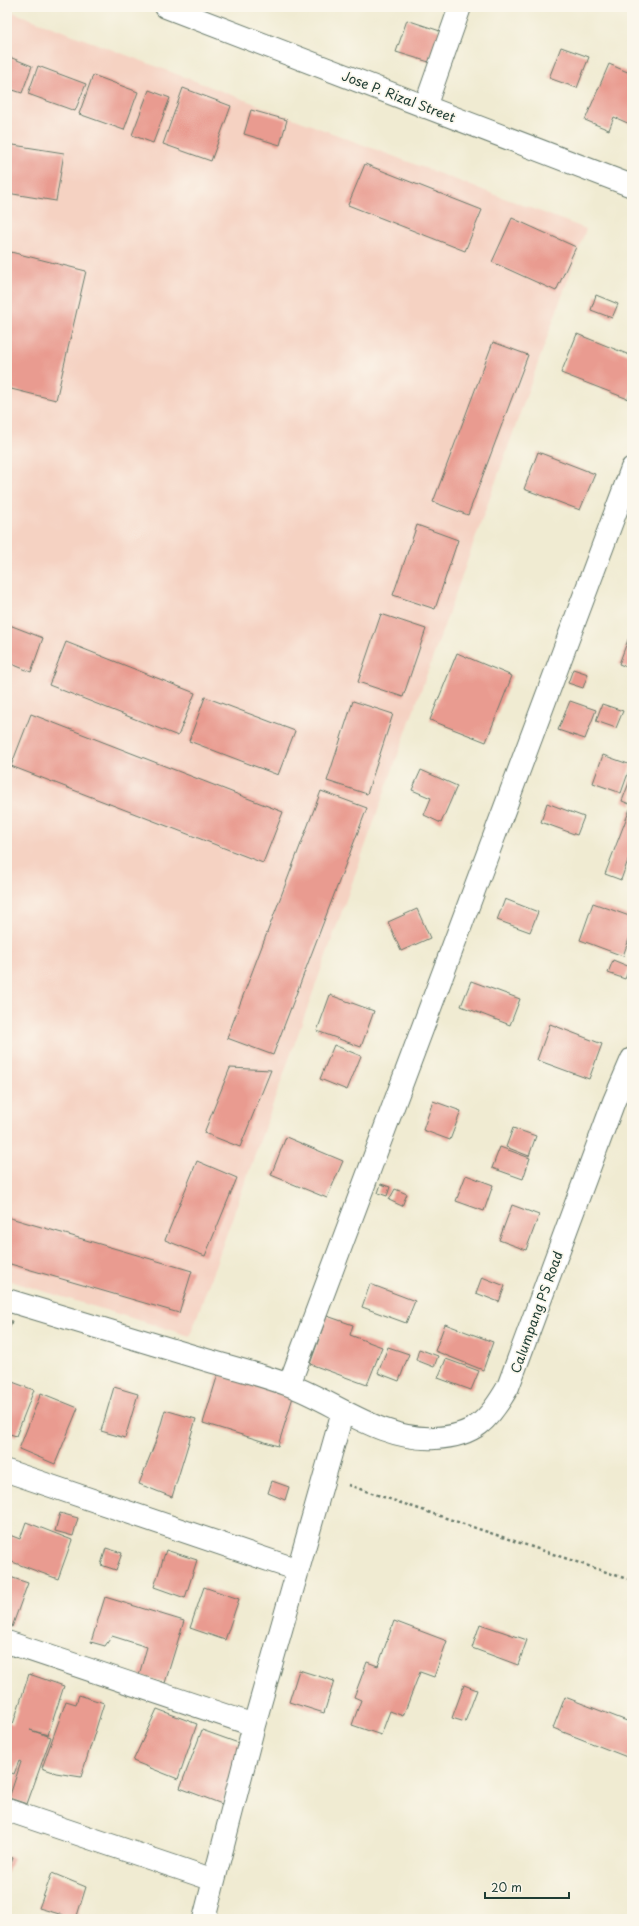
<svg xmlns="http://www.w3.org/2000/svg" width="639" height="1926" viewBox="0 0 639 1926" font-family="'Playpen Sans',sans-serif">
<rect width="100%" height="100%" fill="#fbf7ec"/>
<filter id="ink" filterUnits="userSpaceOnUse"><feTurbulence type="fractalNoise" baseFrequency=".025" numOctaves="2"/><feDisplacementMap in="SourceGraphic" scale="8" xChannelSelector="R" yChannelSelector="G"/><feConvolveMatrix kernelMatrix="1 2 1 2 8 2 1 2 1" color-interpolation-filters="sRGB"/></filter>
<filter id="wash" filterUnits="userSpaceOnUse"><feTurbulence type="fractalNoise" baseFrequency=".012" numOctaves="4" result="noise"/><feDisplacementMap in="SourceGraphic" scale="16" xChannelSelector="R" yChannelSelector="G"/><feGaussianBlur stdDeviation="0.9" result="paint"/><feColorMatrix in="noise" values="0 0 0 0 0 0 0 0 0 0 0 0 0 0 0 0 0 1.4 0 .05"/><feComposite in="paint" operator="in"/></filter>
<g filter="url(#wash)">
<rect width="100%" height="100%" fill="#f0ebd2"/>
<path fill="#f5d2c2" d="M7,10l579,219 -396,1107 -183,-56z"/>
<g id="blocks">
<path fill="#e99b90" d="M407,20l33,11 -11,31 -33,-10z
M561,47l28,10 -12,31 -28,-10z
M7,56l25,10 -10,27 -15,-5z
M609,64l23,10v51l-18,-8 -5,13 -24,-10z
M38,66l48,18 -11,27 -47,-17z
M93,75l45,17 -14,38 -45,-16z
M183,88l48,18 -20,55 -48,-17z
M149,90l21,8 -17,45 -21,-8z
M251,110l36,10 -7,25 -36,-11z
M7,144l57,9 -8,48 -49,-8z
M365,164l117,46 -17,41 -117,-46z
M512,218l64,29 -20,44 -64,-29z
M7,251l79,20 -30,129 -49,-12z
M596,295l22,9 -6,14 -21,-8z
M577,334l55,22v33l-4,10 -67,-26z
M493,342l35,13 -60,160 -35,-13z
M538,452l57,22 -15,36 -56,-21z
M417,525l41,15 -23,69 -42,-14z
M381,614l45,15 -23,68 -45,-15z
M7,624l36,14 -12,34 -24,-10z
M629,637l3,2v30l-13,-5z
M66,642l129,51 -17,43 -129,-51z
M457,653l55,23 -26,66 -56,-22z
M573,669l15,5 -5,14 -15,-5z
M205,697l90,34 -17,44 -89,-34z
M353,701l40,13 -26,80 -40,-13z
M570,701l26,9 -11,29 -27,-9z
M602,704l21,7 -7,17 -20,-7z
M31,714l252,98 -20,51 -252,-97z
M603,755l28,10 -10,28 -28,-10z
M421,770l36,16 -16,37 -17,-8 7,-17 -19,-8z
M632,775v30l-10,-4z
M321,791l46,17 -94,247 -46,-17z
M547,803l37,14 -7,18 -36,-13z
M630,809l2,1v39l-11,31 -16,-6z
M505,899l33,13 -8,20 -33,-12z
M593,903l39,14v14l-9,25 -43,-16z
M417,909l13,29 -29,13 -13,-29z
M613,960l17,7 -5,12 -17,-6z
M471,981l49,18 -10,26 -49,-19z
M330,995l44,16 -13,36 -44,-16z
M550,1024l52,20 -13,35 -52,-19z
M334,1045l27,11 -14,34 -27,-11z
M230,1068l41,2 -31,77 -36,-14z
M433,1101l28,10 -11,29 -27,-10z
M513,1128l23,8 -7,20 -23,-9z
M286,1137l57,24 -16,37 -56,-23z
M500,1147l30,11 -7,21 -31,-11z
M197,1161l40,17 -32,78 -40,-16z
M466,1175l27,10 -9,26 -28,-10z
M381,1184l9,3 -3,9 -9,-3z
M395,1189l12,5 -5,12 -13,-6z
M512,1205l27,10 -13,35 -27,-10z
M7,1217l185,54 -13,42 -172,-50z
M482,1277l23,9 -6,16 -23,-9z
M370,1284l45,17 -9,22 -44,-16z
M327,1316l26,9 -3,10 32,12 -15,38 -57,-21z
M7,1320l5,1 -5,15z
M445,1324l48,18 -10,28 -48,-19z
M388,1347l21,7 -10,27 -21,-8z
M419,1349l19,7 -4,11 -18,-7z
M446,1359l33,12 -8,19 -33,-12z
M218,1374l75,23 -15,49 -75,-23z
M7,1380l27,10 -18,46 -9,-3z
M114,1387l24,7 -13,44 -24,-7z
M41,1393l37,15 -23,56 -36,-15z
M165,1410l31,9 -24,78 -33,-13 18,-46z
M272,1481l17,6 -4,13 -17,-7z
M60,1513l18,5 -5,18 -18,-5z
M26,1522l46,18 -14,39 -51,-19v-26l13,5z
M106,1548l16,5 -6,17 -15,-5z
M166,1550l31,10 -12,38 -31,-11z
M7,1576l21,7 -16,44 -5,-2z
M204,1587l35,12 -14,41 -35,-12z
M105,1597l79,24 -19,62 -26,-8 8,-28 -35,-11 -7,10 -14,-4z
M394,1621l53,20 -13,36 -14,-5 -17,44 -13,-5 -9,24 -29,-10 9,-25 -7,-3 13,-35 11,4z
M480,1624l47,16 -9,25 -46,-17z
M299,1670l35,11 -10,32 -35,-11z
M29,1674l35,12 -16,49 -18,-5 21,7 -24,67 -18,-6 12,-36 -2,-1 -5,13 -7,-3v-50l6,3z
M464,1685l13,5 -12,32 -13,-4z
M79,1695l25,8 -23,74 -25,-4 -14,-5 24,-67 10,3z
M565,1697l67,26v36l-79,-31z
M157,1709l40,15 -19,55 -45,-18z
M202,1730l42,15 -22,59 -42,-16z
M7,1856l6,2 -6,16z
M52,1873l34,14 -10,32 -37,-11z"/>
</g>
</g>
<g filter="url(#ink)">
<use href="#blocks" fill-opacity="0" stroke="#687a6b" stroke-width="1"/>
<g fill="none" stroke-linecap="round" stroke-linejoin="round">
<defs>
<path id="minor" d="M425,107l35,-100
M7,1300c63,19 126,38 189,57 31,9 63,17 93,28 48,18 92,56 146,53 40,-2 54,-18 73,-51l106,-286 18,-42
M289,1385l343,-917
M7,1471l291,99
M7,1642l247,83
M7,1810l207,70
M204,1919l50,-194 89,-314"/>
<path id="tertiary" d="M166,7l466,179"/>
</defs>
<use href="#minor" stroke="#687a6b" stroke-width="24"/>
<use href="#tertiary" stroke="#687a6b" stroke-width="24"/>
<path stroke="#687a6b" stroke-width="2.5" stroke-dasharray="3 3" stroke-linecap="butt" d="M348,1485l279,94"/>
<use href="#minor" stroke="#fff" stroke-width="22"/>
<use href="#tertiary" stroke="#fff" stroke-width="22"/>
</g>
</g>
<g text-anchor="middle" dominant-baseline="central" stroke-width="3.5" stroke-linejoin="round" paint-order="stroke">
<g font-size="13" fill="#1f3d34" stroke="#fbf7ec">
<text transform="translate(399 96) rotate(21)">Jose P. Rizal Street</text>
<text transform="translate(536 1312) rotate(-70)">Calumpang PS Road</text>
</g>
</g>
<rect width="639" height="1926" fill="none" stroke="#fbf7ec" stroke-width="24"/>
<path d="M485 1892v6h84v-6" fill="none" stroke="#1f3d34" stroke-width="2"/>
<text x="491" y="1892" font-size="12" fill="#1f3d34" stroke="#fbf7ec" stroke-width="3" paint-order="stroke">20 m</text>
</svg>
